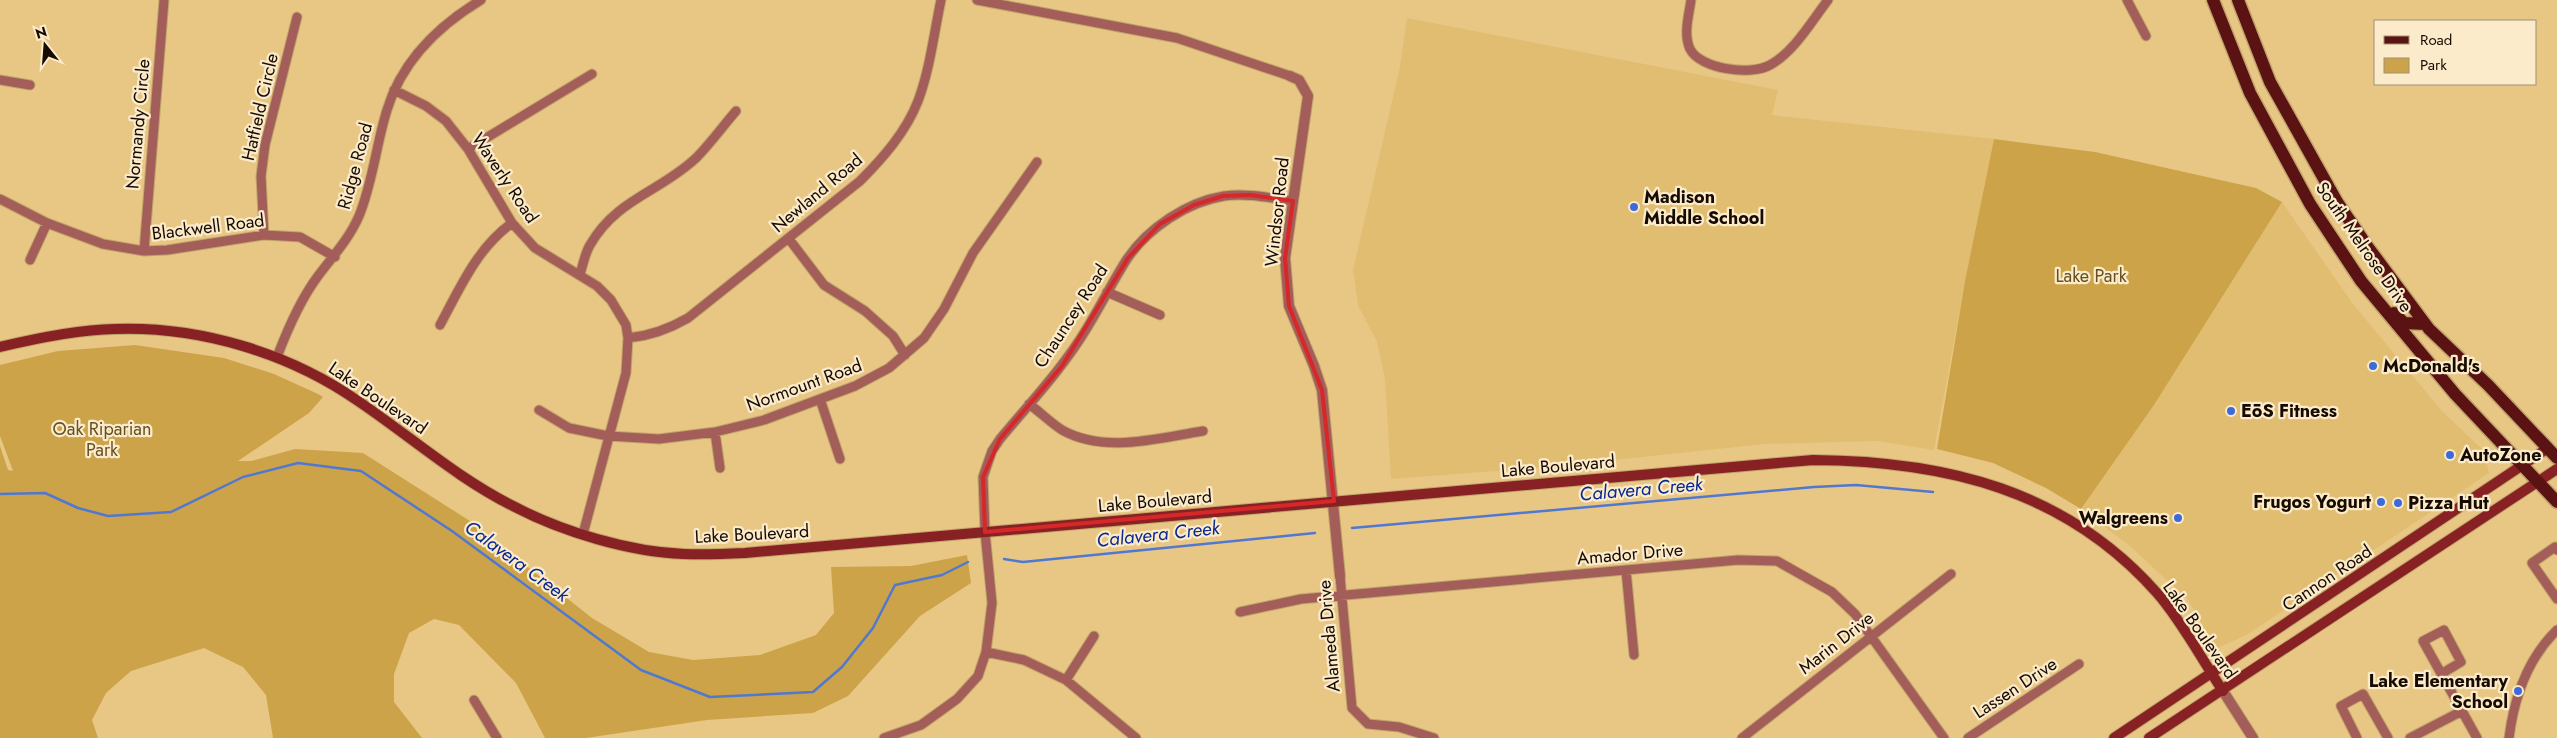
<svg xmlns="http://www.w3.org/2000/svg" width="2557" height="738" viewBox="0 0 2557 738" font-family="Jost,sans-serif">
<rect width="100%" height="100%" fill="#e8c785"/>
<path fill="#e1bd72" d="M1407,18l371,72 -6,25 222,24 -29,142 -31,169 -57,-9 -113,3 -216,23 -157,12 -6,-100 -8,-37 -19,-37 -5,-35 47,-203z
M2282,202l71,102 89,107 42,40 5,22 -241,161 -32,15 -28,-49 -58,-54 -49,-37 73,-104z"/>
<path fill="#cca349" d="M1994,139l101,13 161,36 26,14 -128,203 -73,104 -35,-21 -53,-25 -56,-14 28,-168z
M135,345l89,13 50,16 44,20 5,3 -14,16 -71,48h13l44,-12 68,4 107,68 122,97 57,34 44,8 67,-5 56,-20 18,-22 -3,-46 80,-1 56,-11 4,28 -51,33 -72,80 -35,17 -106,7 -121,18h-41l-29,-55 -57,-58 -25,-6 -25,14 -15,41v28l28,36h-149l-7,-43 -23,-28 -39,-19 -73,23 -25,22 -14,27 6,18h-98v-292l8,24 5,1 -13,-35v-71l58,-14z"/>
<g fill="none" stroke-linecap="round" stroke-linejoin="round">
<path stroke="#5178d1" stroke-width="2.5" d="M0,494l45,-1 33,15 30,8 63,-4 72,-35 55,-14 63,8 91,60 189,139 69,27 103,-5 29,-25 31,-39 22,-43 47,-10 26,-13
M1352,528l462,-41 42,-2 77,7
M1004,559l19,3 292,-29"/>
<defs>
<path id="minor" d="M977,0l200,38 113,38
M1691,0c-2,15 -8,34 -1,49 10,20 61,27 80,16 24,-13 41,-43 58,-65
M2127,0l19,36
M0,80l30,5
M394,90l32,16 20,15 22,28 44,74 23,25 62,38 14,14 15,25 2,13 -2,35 -43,161
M468,149l124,-75
M0,199l47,24 56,21 41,7 23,-1 97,-15 36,2 35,20
M264,235l-3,-59 4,-31 32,-128
M789,239l35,46 41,26 28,25 12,19
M144,251l20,-251
M30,260l17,-37
M580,274c3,-9 5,-21 10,-29 26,-46 70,-53 106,-87 14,-14 27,-32 40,-47
M1107,292l53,23
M440,325c20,-37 37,-77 72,-102
M628,338c22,-2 41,-9 60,-20l172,-137c23,-23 46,-49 58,-80 12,-32 16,-68 23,-101
M277,357c11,-29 23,-57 41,-81 15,-20 31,-37 41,-60 14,-34 17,-71 28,-106 15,-50 51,-84 94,-110
M820,399l20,60
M1029,404c11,8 22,19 33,26 43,24 96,8 141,1
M539,410l30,18 39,8 51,3 56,-7 49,-12 91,-34 34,-18 35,-30 20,-29 29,-56 64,-91
M715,432l5,36
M2557,550l-2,-3 -23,16 25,36
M1626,570l8,85
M1340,576l12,132 16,16 31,3 35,11
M1240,612l61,-13 437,-39 39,1 55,31 23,22 89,124
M986,652l38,8 42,20 70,58
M2441,674l20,-12 -17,-32 -21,11 54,97
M1066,680l28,-44
M474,700l23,38
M884,738l37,-13 36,-26 21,-23 8,-24 6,-49 -7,-71 -2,-55 9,-26 8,-12c30,-36 63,-71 87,-111 14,-23 26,-47 40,-69 21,-31 60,-57 97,-63 23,-3 46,2 69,5
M1742,738l209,-164
M1968,738l111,-74
M2357,738l-16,-32 22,-12 25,44
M2410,738l52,-27
M2509,738c5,-40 18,-79 48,-108"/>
<path id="tertiary" d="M1290,76l9,4 9,16 -23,162 4,48 25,60 8,24 18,186
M2223,691l30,47"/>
<path id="secondary" d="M0,347c37,-9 77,-17 115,-18 85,-3 174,24 243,72 52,35 100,78 157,106 48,25 115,45 169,47 20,1 41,0 61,-1l1068,-93c133,1 253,30 344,133 24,27 45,67 66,98
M2114,738l434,-290
M2149,738l408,-269"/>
<path id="primary" d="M2213,0l37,93 60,111 51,77 94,113 102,108
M2238,0l32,82 67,120 30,44 62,83 59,56 69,73
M2394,313l10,10 21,1"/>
</defs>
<use href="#minor" stroke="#c2a56d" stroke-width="11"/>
<use href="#tertiary" stroke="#c2a56d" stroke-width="12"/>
<use href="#secondary" stroke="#c2a56d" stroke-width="12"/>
<use href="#primary" stroke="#c2a56d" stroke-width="15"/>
<use href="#minor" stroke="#a45e5a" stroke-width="9"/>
<use href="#tertiary" stroke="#a45e5a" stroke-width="10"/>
<use href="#secondary" stroke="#882123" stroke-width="10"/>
<use href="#primary" stroke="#5a1213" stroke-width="12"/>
</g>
<path fill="none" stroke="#d62828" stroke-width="4" stroke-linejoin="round" d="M1250,195l43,6 -8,57 4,48 33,84 12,111 -349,31 -2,-55 17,-38 62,-73 66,-108 32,-34 34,-19 29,-9z"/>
<g fill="#3c6adb" stroke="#fbebca" stroke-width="2">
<circle cx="1634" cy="207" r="5"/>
<circle cx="2373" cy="366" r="5"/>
<circle cx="2231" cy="411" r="5"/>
<circle cx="2450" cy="455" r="5"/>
<circle cx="2381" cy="502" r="5"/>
<circle cx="2398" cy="503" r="5"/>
<circle cx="2178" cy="518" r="5"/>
<circle cx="2518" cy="691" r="5"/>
</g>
<g text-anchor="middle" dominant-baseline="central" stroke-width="4.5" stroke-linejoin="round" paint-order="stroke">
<g font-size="18" fill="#170b00" stroke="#fbebca">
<text transform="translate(260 107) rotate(-77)">Hatfield Circle</text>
<text transform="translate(138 124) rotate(-85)">Normandy Circle</text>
<text transform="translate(355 166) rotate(-75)">Ridge Road</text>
<text transform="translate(505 178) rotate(56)">Waverly Road</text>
<text transform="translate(817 193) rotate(-40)">Newland Road</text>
<text transform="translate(1277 212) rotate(-84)">Windsor Road</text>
<text transform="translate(208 227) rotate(-7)">Blackwell Road</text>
<text transform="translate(2364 247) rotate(55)">South Melrose Drive</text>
<text transform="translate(1071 316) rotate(-57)">Chauncey Road</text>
<text transform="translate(804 385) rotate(-20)">Normount Road</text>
<text transform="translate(378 398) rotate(34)">Lake Boulevard</text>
<text transform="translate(1558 466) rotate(-5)">Lake Boulevard</text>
<text transform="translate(1155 501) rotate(-5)">Lake Boulevard</text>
<text transform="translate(752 534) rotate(-3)">Lake Boulevard</text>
<text transform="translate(1630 554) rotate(-5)">Amador Drive</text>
<text transform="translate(2327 578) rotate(-34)">Cannon Road</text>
<text transform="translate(2200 630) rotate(55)">Lake Boulevard</text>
<text transform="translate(1329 636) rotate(-95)">Alameda Drive</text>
<text transform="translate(1836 643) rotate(-38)">Marin Drive</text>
<text transform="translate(2015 688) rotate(-33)">Lassen Drive</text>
</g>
<g font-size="18" font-weight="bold" fill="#170b00" stroke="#fbebca" text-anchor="start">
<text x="1644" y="197">Madison<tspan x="1644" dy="21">Middle School</tspan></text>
<text x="2383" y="366">McDonald's</text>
<text x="2241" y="411">EōS Fitness</text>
<text x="2460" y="455">AutoZone</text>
<text x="2371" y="502" text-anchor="end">Frugos Yogurt</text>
<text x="2408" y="503">Pizza Hut</text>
<text x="2168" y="518" text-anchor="end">Walgreens</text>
<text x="2508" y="681" text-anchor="end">Lake Elementary<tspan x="2508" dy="21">School</tspan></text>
</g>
<g font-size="18" fill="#655022" stroke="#fbebca">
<text x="2091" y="276">Lake Park</text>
<text x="102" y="429">Oak Riparian<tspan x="102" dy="21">Park</tspan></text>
</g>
<g font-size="19" font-style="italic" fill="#082891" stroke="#fbebca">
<text transform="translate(1641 489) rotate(-5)">Calavera Creek</text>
<text transform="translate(1158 534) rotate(-6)">Calavera Creek</text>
<text transform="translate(517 561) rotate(36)">Calavera Creek</text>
</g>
</g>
<rect x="2374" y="20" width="162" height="65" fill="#fbebca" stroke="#a09179"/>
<rect x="2384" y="36" width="25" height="8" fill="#5a1213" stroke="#a09179"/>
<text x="2420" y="45" font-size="15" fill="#170b00">Road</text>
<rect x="2384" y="58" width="25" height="15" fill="#cca349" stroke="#a09179"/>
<text x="2420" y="70" font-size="15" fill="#170b00">Park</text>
<g transform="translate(45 45) rotate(343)" stroke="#fbebca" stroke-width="4" paint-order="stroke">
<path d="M0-4L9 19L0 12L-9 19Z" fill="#170b00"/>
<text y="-8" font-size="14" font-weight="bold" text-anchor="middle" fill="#170b00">N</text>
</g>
</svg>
